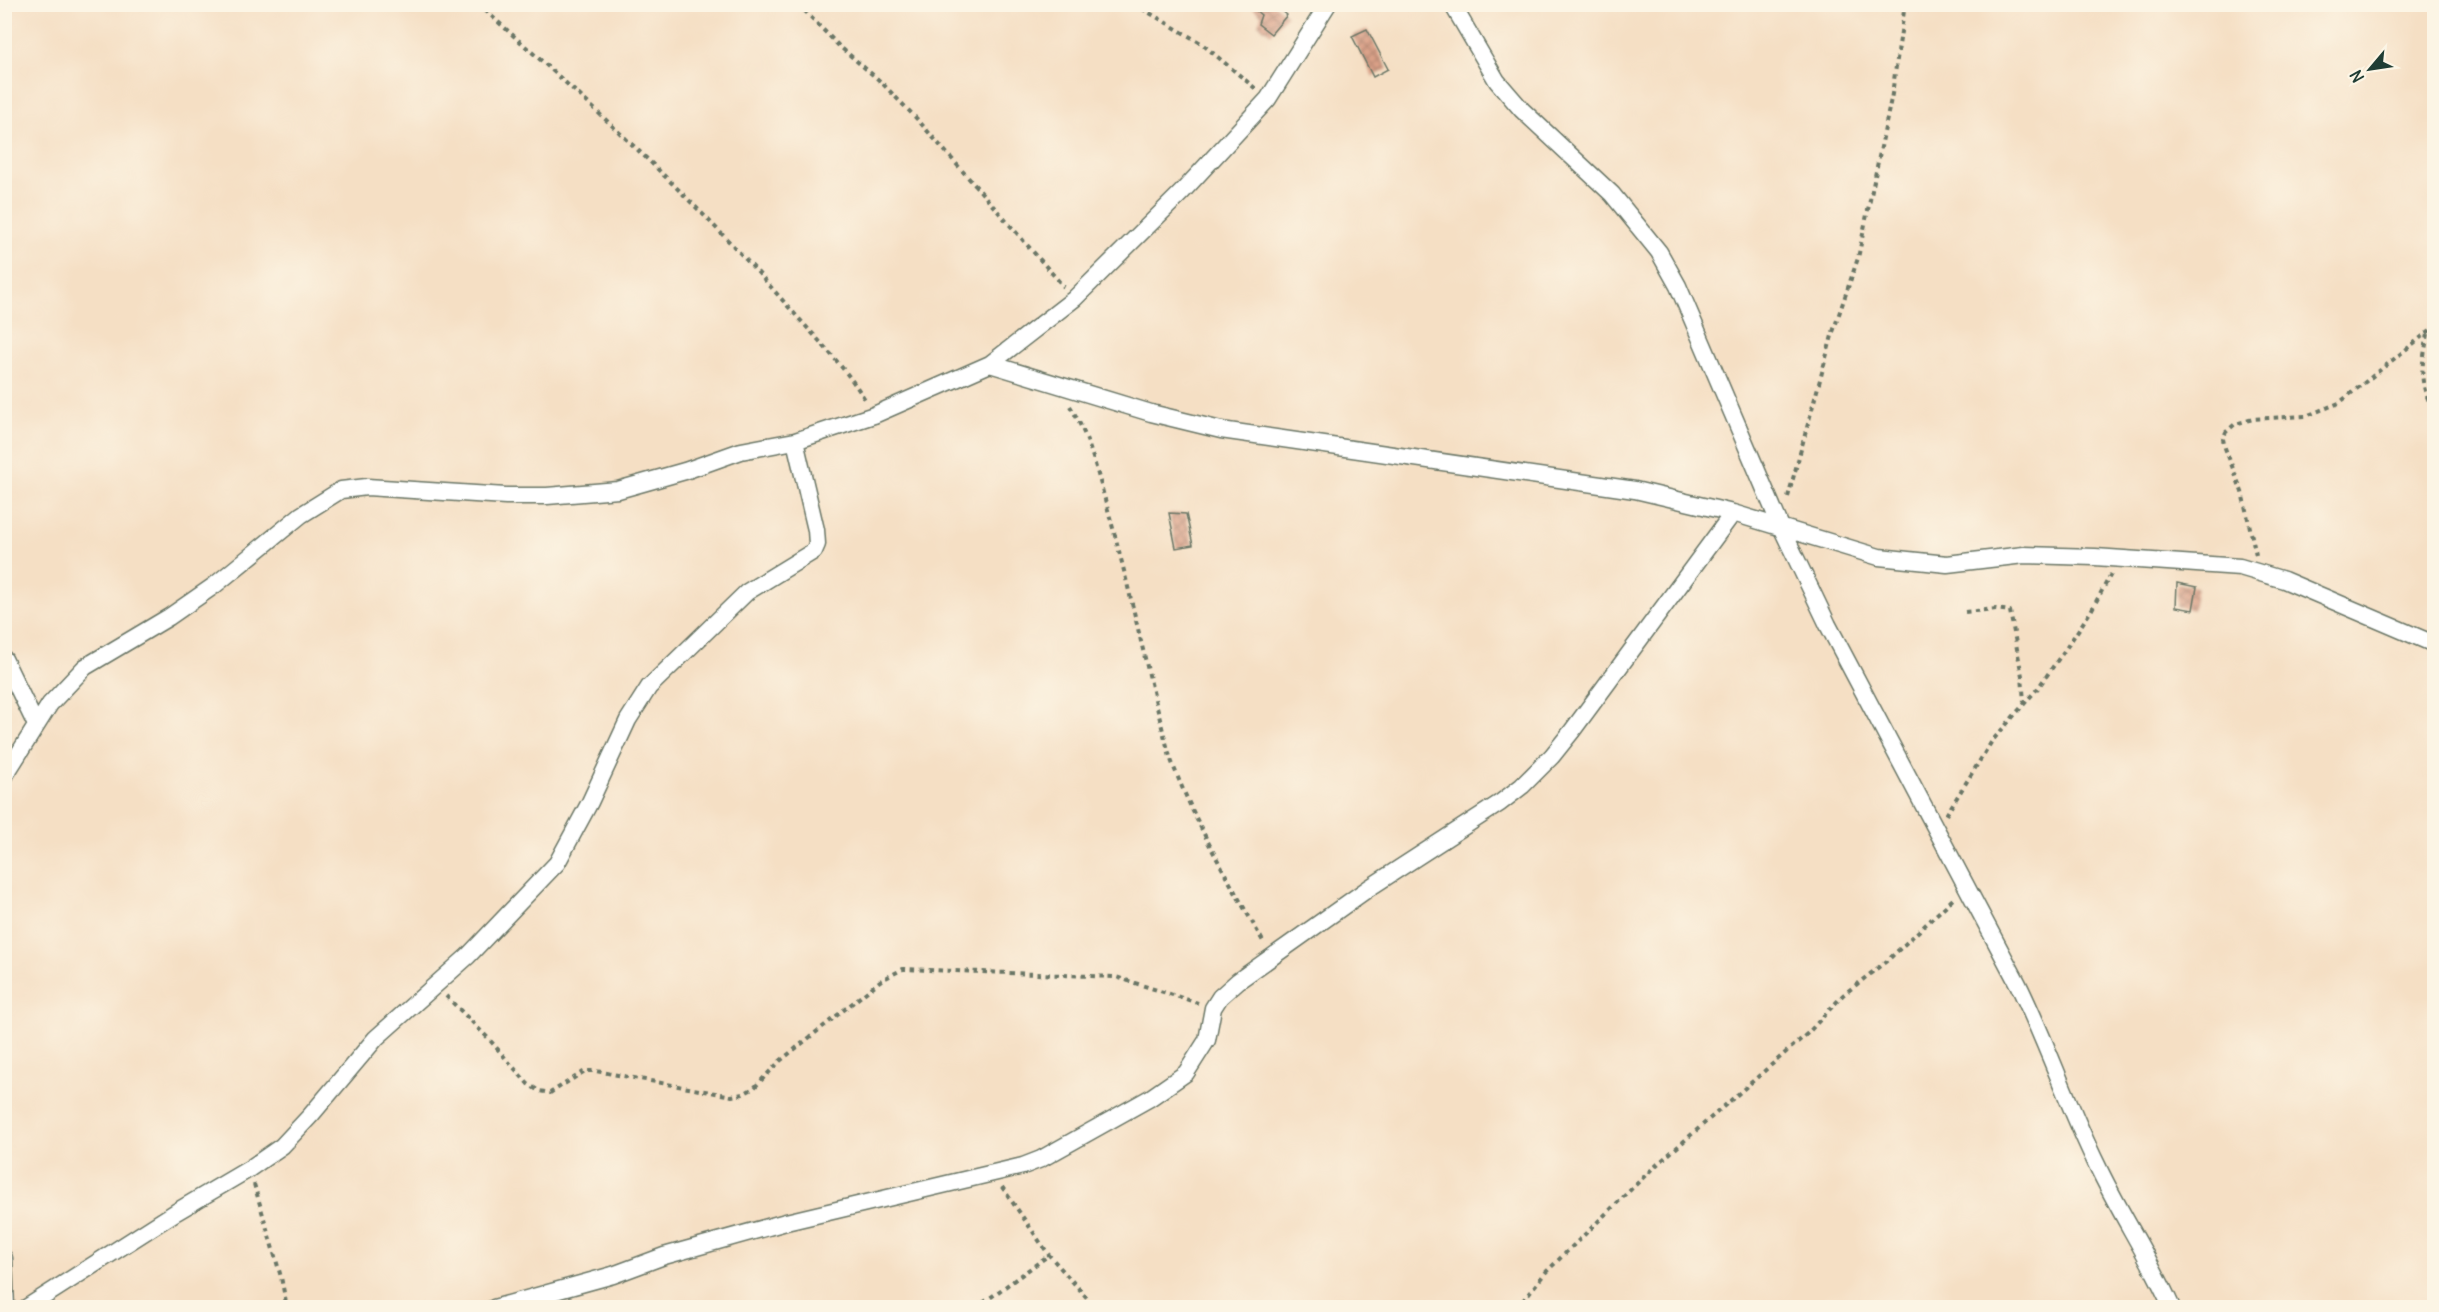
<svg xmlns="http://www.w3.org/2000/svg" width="2439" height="1312" viewBox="0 0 2439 1312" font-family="Delius,sans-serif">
<defs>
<pattern id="building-cross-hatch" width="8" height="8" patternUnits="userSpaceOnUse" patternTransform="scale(1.5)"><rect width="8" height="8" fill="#daa087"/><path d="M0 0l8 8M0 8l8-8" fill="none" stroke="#b0846f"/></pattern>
</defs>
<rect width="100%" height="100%" fill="#fcf5e5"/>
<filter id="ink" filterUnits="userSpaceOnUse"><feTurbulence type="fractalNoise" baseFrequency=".0167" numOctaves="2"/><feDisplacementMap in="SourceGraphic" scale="12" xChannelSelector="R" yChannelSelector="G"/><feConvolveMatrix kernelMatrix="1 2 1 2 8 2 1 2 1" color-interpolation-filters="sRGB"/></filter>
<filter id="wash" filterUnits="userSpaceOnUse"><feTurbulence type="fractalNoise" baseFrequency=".008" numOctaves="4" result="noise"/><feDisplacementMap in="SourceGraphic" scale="24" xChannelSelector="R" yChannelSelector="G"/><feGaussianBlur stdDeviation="1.35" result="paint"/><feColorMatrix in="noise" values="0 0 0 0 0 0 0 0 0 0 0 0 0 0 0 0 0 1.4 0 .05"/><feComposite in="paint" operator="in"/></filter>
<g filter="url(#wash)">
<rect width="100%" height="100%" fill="#f5dfc4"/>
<g id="blocks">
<path fill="url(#building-cross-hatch)" d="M1248,4h26l13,11 -16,19 -13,-10 3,-9z
M1367,29l21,40 -15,8 -21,-41z
M1169,513l17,1 7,31 -17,3z
M2177,583l20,4 -4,23 -17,-3z"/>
</g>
</g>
<g filter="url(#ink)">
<use href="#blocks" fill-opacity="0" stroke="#6a7666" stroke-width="1.5"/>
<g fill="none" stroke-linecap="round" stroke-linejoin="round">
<defs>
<path id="street" d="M1452,4l45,77 25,29 90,84 47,58 19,34 103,241 47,98 190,359c29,59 50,122 79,181 23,49 53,93 75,143
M990,364l161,49 70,17 414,60 98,23 146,44 68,7 77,-9 71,2 145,10 44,13 150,64
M4,659l32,66
M4,777l46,-73 35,-37 84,-50 46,-32 86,-70 40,-25 26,-3 139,9h41l71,-6 67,-19 56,-20 54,-10 79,-26 116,-51 84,-65 107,-106 87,-94 60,-95
M4,1258l2,50
M26,1308l150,-96 73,-43 33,-23 29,-31 65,-77 92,-82 89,-93 33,-61 38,-82 21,-33 98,-95 67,-41 3,-7 -1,-14 -21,-89
M494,1308l119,-33 51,-19 122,-34 237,-56 18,-7 109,-61 36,-25 21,-33 6,-32 7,-11 18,-16 131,-93 131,-85 22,-17 30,-30 20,-25 161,-218"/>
</defs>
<use href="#street" stroke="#6a7666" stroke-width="19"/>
<path stroke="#6a7666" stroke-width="4" stroke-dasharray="4.5 4.5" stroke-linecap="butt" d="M478,4c107,95 213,191 307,299 28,32 58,61 81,98
M798,4l40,41 42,36 37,38 147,168
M1134,4l67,39 55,46
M2428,334c-6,32 -11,47 6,77
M1070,406c18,29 25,58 34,90 25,86 42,174 66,261 24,65 60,126 94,186
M1788,497l45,-165 25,-74 34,-164 13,-90
M2256,555l-14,-63 -17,-44 -2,-9 3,-7 9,-8 18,-5 53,-3 33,-13 95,-76
M1965,612l31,-3 14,2 12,65 2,26
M1946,815l46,-74 46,-53 31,-44 22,-33 20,-37
M446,996l42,42 40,46 11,7 11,2 35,-22h11l136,25 11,-2 11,-6 26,-27 100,-80 23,-12 213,8 82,26
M254,1184l27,93 6,31
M1002,1187l47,68 47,53
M976,1308l73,-53
M1517,1308l29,-36 106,-103 156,-136 35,-38 45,-35 66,-62"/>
<use href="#street" stroke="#fff" stroke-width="16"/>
</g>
</g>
<rect width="2439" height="1312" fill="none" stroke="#fcf5e5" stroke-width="24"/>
<g transform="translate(2370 69) rotate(241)" stroke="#fcf5e5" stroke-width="4.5" paint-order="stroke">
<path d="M0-4.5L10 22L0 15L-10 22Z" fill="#1f3d34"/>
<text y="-9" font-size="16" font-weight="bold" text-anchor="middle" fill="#1f3d34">N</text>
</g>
</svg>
